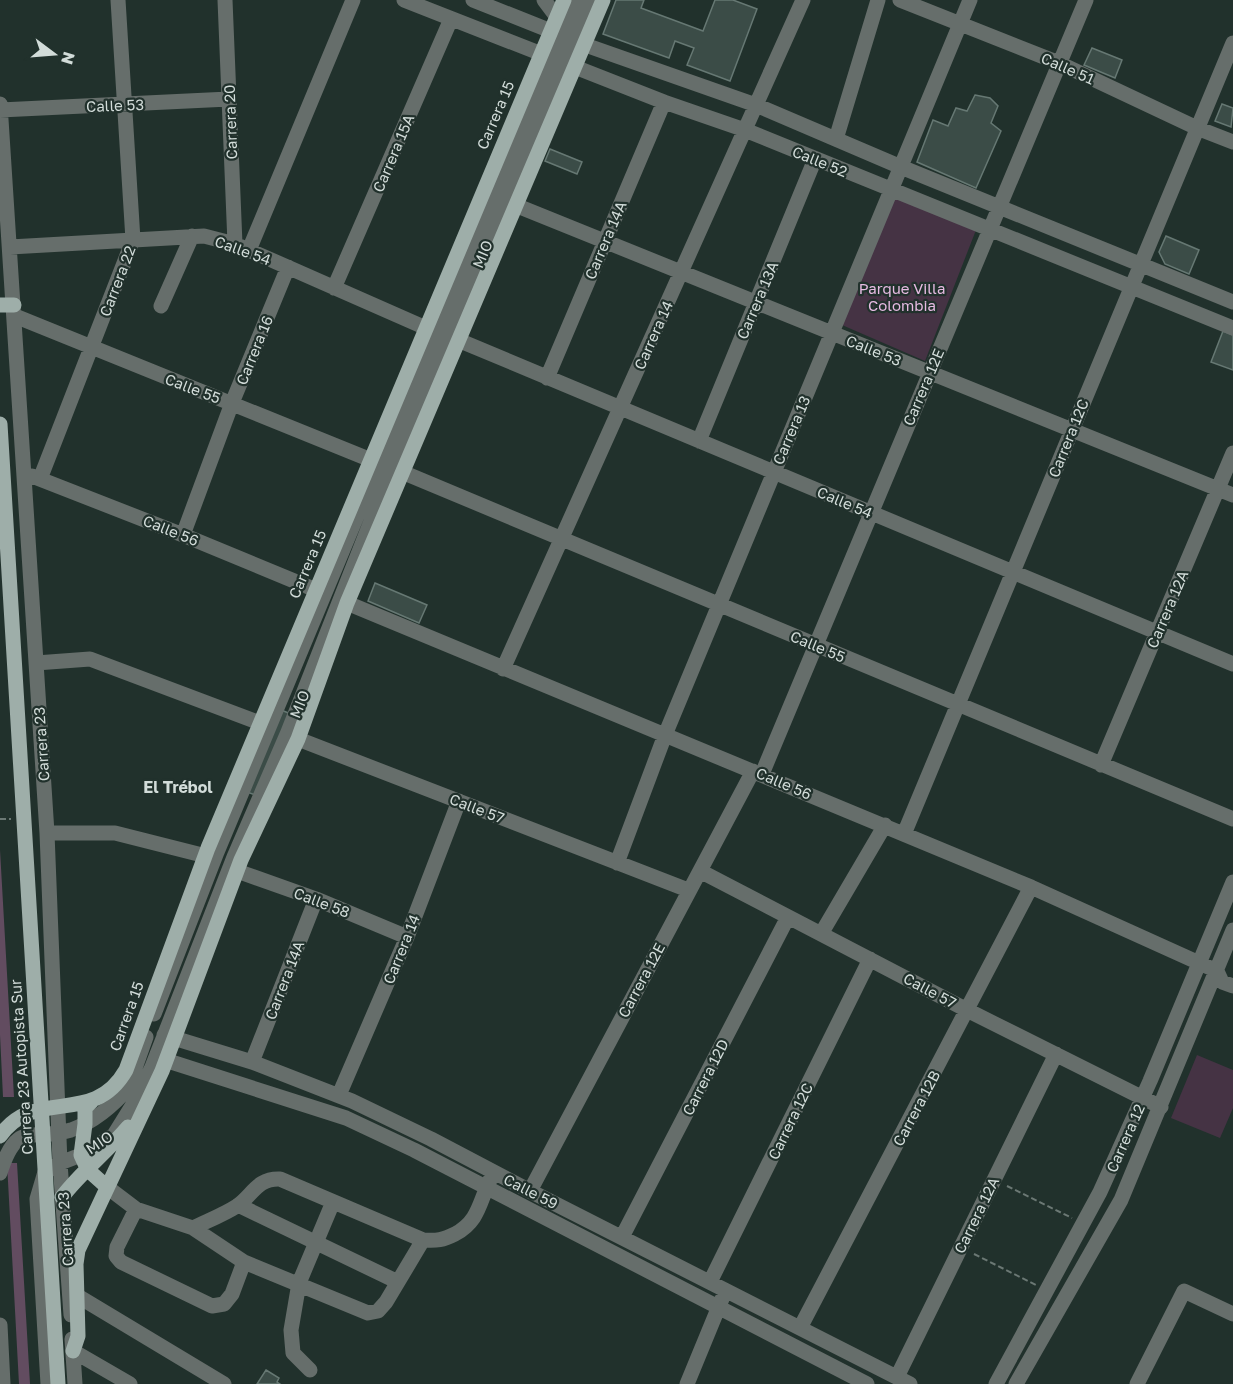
<svg xmlns="http://www.w3.org/2000/svg" width="1233" height="1384" viewBox="0 0 1233 1384" font-family="'Golos Text',sans-serif">
<rect width="100%" height="100%" fill="#21312c"/>
<path fill="#453344" d="M895,198l81,32 -51,131 -83,-36z
M1197,1055l36,15v38l-13,30 -49,-20z"/>
<path fill="#624c60" d="M0,850l14,247h-11l-3,-62z
M7,1163h10l13,221h-11z"/>
<path fill="#3b4c47" stroke="#667873" stroke-width="1.5" d="M616,0h28l-3,8 62,23 12,-31h18l24,9 -27,72 -43,-16 7,-17 -19,-7 -6,17 -66,-24z
M1092,48l30,12 -7,18 -31,-13z
M975,95l15,3 8,8 -7,17 10,8 -25,57 -59,-26 16,-42 15,6 8,-18 11,3z
M1222,104l11,4 -2,19 -16,-6z
M550,149l32,13 -5,12 -32,-13z
M1166,236l33,14 -10,24 -24,-10 -6,-12z
M1223,331l10,4v35l-22,-8z
M375,583l52,22 -8,18 -51,-22z
M281,710l10,4 -33,82 -11,-4z
M266,1370l13,8 -2,4 3,2h-23z"/>
<g fill="none" stroke-linecap="round" stroke-linejoin="round">
<path stroke="#6b7874" stroke-width="2" stroke-dasharray="6 3" stroke-linecap="butt" d="M0,819h11
M1007,1186l65,32
M974,1254l62,31"/>
<path stroke="#666e6b" stroke-width="15" d="M225,0l10,244
M404,0l260,102 81,28 488,198
M473,0l118,47 165,58 145,62 332,135
M544,0l12,16
M900,0l159,63 138,65 36,14
M0,104l47,729 13,330 11,152
M0,110l229,-11
M836,139l42,-139
M515,205l718,290
M10,247l194,-11 31,8 191,84
M249,250l104,-250
M334,288l117,-269
M161,306l31,-70
M15,316l356,144
M458,340l775,324
M547,378l117,-276
M699,441l116,-282
M402,472l831,347
M32,476l151,59 133,55
M40,479l93,-239 -15,-240
M183,535l49,-132 56,-136
M347,603l684,284 186,84 5,11 11,4
M36,663l54,-4 170,64
M503,669l300,-669
M298,739l390,151
M1101,765l132,-312
M762,774l324,-774
M47,833h68l91,23
M904,834l329,-791
M617,863l48,-128 305,-735
M237,871l79,28 91,38
M700,871l267,139 194,97
M821,934l64,-109
M154,1014l63,-162 327,-785 31,-67
M164,1035l88,27 100,39 79,38 99,52 380,193
M165,1060l181,58 68,32 453,234
M252,1062l64,-163
M339,1095l68,-158 52,-136
M0,1173c17,-54 31,-31 71,-43 21,-7 43,-25 57,-42l18,-51
M107,1187l29,22 57,19c14,-7 30,-13 44,-22 16,-11 20,-28 43,-27l143,61c14,1 20,0 32,-6 24,-13 24,-31 35,-54
M530,1191l223,-420
M238,1205l160,77
M136,1209l-19,38 -1,9 5,6 91,44 12,-2 8,-10 12,-32
M193,1228l51,34 124,51 10,-2 8,-9 37,-62
M622,1237l166,-320
M710,1282l160,-323
M76,1295l148,89
M0,1325l3,59
M800,1328l231,-441
M72,1339l3,45
M73,1351l57,33
M310,1370l-17,-17 -2,-23 8,-47 34,-81
M897,1377l159,-323
M48,1384l-11,-185 8,-27 15,-9 21,-8 33,-20 23,-37 15,-31 82,-210 54,-125 104,-264 196,-468
M687,1384l35,-85
M996,1384l104,-192 50,-111 83,-199
M1016,1384l105,-184 112,-270
M1137,1384l47,-93 49,23"/>
<path stroke="#9eaea9" stroke-width="15" d="M0,305h14
M0,424l58,960
M92,1101l-7,7v16l-4,31 7,15 19,17
M0,1136c35,-50 93,-8 126,-66l82,-222 356,-848
M62,1197c20,-26 45,-45 66,-70
M73,1351l5,-15 -2,-72 2,-14 84,-179 79,-211 57,-121 49,-136 256,-603"/>
</g>
<g text-anchor="middle" dominant-baseline="central" stroke-width="4.5" stroke-linejoin="round" paint-order="stroke">
<g font-size="15" fill="#d2dcd9" stroke="#21312c">
<text transform="translate(1068 68) rotate(24)">Calle 51</text>
<text transform="translate(115 105) rotate(-2)">Calle 53</text>
<text transform="translate(495 115) rotate(-67)">Carrera 15</text>
<text transform="translate(230 122) rotate(-92)">Carrera 20</text>
<text transform="translate(393 153) rotate(-67)">Carrera 15A</text>
<text transform="translate(820 161) rotate(22)">Calle 52</text>
<text transform="translate(605 240) rotate(-67)">Carrera 14A</text>
<text transform="translate(243 250) rotate(20)">Calle 54</text>
<text transform="translate(482 254) rotate(-67)">MIO</text>
<text transform="translate(117 281) rotate(-69)">Carrera 22</text>
<text transform="translate(757 300) rotate(-67)">Carrera 13A</text>
<text transform="translate(653 335) rotate(-66)">Carrera 14</text>
<text transform="translate(254 350) rotate(-68)">Carrera 16</text>
<text transform="translate(874 350) rotate(22)">Calle 53</text>
<text transform="translate(923 387) rotate(-67)">Carrera 12E</text>
<text transform="translate(193 388) rotate(21)">Calle 55</text>
<text transform="translate(791 430) rotate(-67)">Carrera 13</text>
<text transform="translate(1068 438) rotate(-68)">Carrera 12C</text>
<text transform="translate(845 502) rotate(23)">Calle 54</text>
<text transform="translate(171 530) rotate(22)">Calle 56</text>
<text transform="translate(307 564) rotate(-67)">Carrera 15</text>
<text transform="translate(1167 609) rotate(-67)">Carrera 12A</text>
<text transform="translate(818 646) rotate(23)">Calle 55</text>
<text transform="translate(299 704) rotate(-68)">MIO</text>
<text transform="translate(41 744) rotate(-94)">Carrera 23</text>
<text transform="translate(784 783) rotate(23)">Calle 56</text>
<text transform="translate(477 808) rotate(21)">Calle 57</text>
<text transform="translate(322 902) rotate(21)">Calle 58</text>
<text transform="translate(401 949) rotate(-68)">Carrera 14</text>
<text transform="translate(284 980) rotate(-69)">Carrera 14A</text>
<text transform="translate(641 980) rotate(-62)">Carrera 12E</text>
<text transform="translate(930 990) rotate(28)">Calle 57</text>
<text transform="translate(126 1016) rotate(-70)">Carrera 15</text>
<text transform="translate(21 1067) rotate(-94)">Carrera 23 Autopista Sur</text>
<text transform="translate(705 1077) rotate(-63)">Carrera 12D</text>
<text transform="translate(916 1108) rotate(-62)">Carrera 12B</text>
<text transform="translate(790 1121) rotate(-64)">Carrera 12C</text>
<text transform="translate(1125 1138) rotate(-66)">Carrera 12</text>
<text transform="translate(99 1142) rotate(-34)">MIO</text>
<text transform="translate(531 1191) rotate(27)">Calle 59</text>
<text transform="translate(976 1215) rotate(-64)">Carrera 12A</text>
<text transform="translate(65 1229) rotate(-94)">Carrera 23</text>
</g>
<g font-size="15" fill="#e7bbe3" stroke="#21312c">
<text x="902" y="288">Parque Villa<tspan x="902" dy="17">Colombia</tspan></text>
</g>
<g font-size="16" font-weight="bold" fill="#d2dcd9" stroke="#21312c">
<text x="178" y="787">El Trébol</text>
</g>
</g>
<g transform="translate(54 54) rotate(106)" stroke="#21312c" stroke-width="4.5" paint-order="stroke">
<path d="M0-4.5L10 22L0 15L-10 22Z" fill="#d2dcd9"/>
<text y="-9" font-size="16" font-weight="bold" text-anchor="middle" fill="#d2dcd9">N</text>
</g>
</svg>
